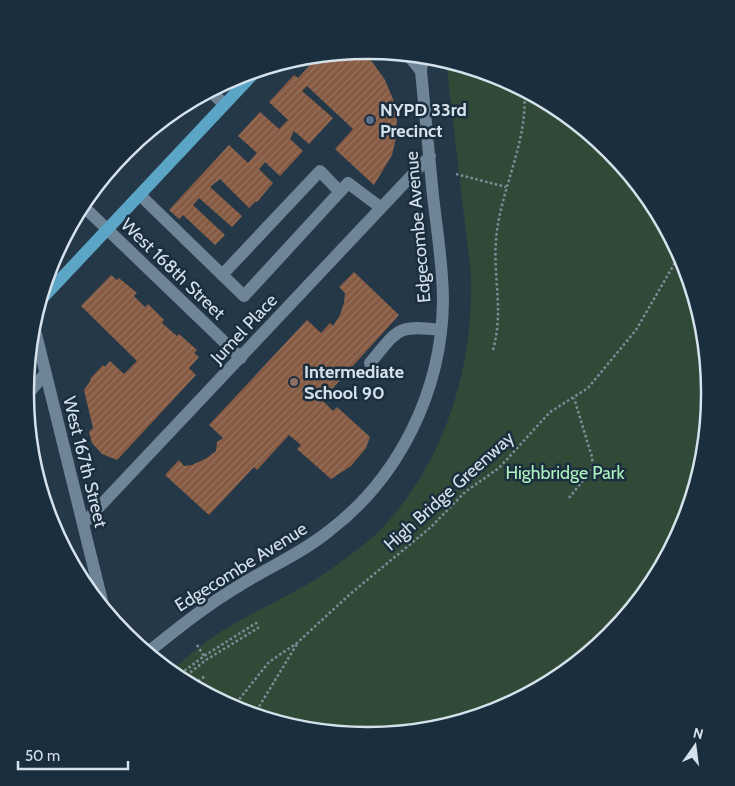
<svg xmlns="http://www.w3.org/2000/svg" width="735" height="786" viewBox="0 0 735 786" font-family="Cabin,sans-serif">
<defs>
<pattern id="building-hatch" width="6" height="6" patternUnits="userSpaceOnUse" patternTransform="scale(1.25)"><rect width="6" height="6" fill="#875b43"/><path d="M-1 1l2-2M0 6l6-6M5 7l2-2" fill="none" stroke="#97725e"/></pattern>
</defs>
<rect width="100%" height="100%" fill="#253848"/>
<path fill="#314a37" d="M446,61c17,5 36,9 52,15 40,17 79,44 111,74 24,23 44,53 59,83 67,163 28,371 -137,459 -59,32 -125,47 -192,41 -49,-5 -93,-19 -137,-42 -11,-6 -22,-11 -32,-19 13,-11 27,-24 41,-34 37,-25 79,-41 116,-66 19,-14 40,-28 56,-45 63,-67 91,-162 88,-252z"/>
<path fill="url(#building-hatch)" d="M361,51l12,12 12,17 8,19 4,18 -1,21 -4,17 -18,30 -39,-36 18,-20 -46,-43 -5,5 31,27 -24,26 -15,-13 -4,8 13,12 -23,25 -15,-14 -6,7 14,14 -16,19 -1,-1 -7,7 -29,-29 -10,8 32,29 -10,11 -33,-29 -6,7 32,30 -10,10 -32,-30 -4,4 -10,-9 60,-65 19,18 9,-10 -19,-17 22,-24 19,17 9,-9 -19,-18 25,-27 4,3 21,-23z
M152,129l-51,56 -2,-2 27,-32z
M354,272l45,43 -77,85 11,11 4,-4 33,30 -4,11 -15,18 -20,13 -34,-30 4,-4 -12,-10 -32,35 -3,-3 -45,48 -44,-40 14,-15 5,6 8,-1 15,-7 9,-7 1,-9 6,-4 -14,-13 98,-105 14,13 9,-10 3,3 7,-11 4,-12 1,-10 -6,-6z
M111,275l6,5 2,-2 18,15 -3,3 11,11 3,-3 16,16 -2,3 15,13 2,-2 18,16 -3,3 5,4 -10,11 7,7 -79,85 -15,-6 -10,-11 -3,-11 4,-4 -9,-38 7,-10 -1,-1 13,-14 2,2 5,-6 14,13 13,-13 -56,-55z
M31,426l22,98 -2,1 -19,-65 -4,-32z"/>
<g fill="none" stroke-linecap="round" stroke-linejoin="round">
<path stroke="#7d8d9a" stroke-width="2.5" stroke-dasharray="2.5 2.5" stroke-linecap="butt" d="M456,174l50,13
M493,350c11,-40 0,-71 3,-110 4,-51 33,-99 28,-150
M569,498l24,-30 -1,-11 -18,-59
M197,645l7,11
M186,676l10,7 9,-7
M179,679l4,-7 21,-16 52,-33 2,5 -52,32 -20,16 -3,-1
M233,707l36,-45 28,-19 52,-48 82,-68 34,-35 34,-24 51,-56 38,-24 48,-58 44,-76
M254,715l43,-71"/>
<path stroke="#6f8497" stroke-width="12" d="M408,55l13,16
M210,91l14,13
M140,195l104,101 104,-113 32,24
M82,205l159,153
M222,275l98,-104 20,21
M33,322l71,287
M370,363c28,-33 26,-39 71,-33
M25,397l20,-23
M83,524l347,-368
M147,653c31,-25 61,-49 95,-69 29,-18 60,-31 87,-53 71,-54 113,-141 114,-230 0,-35 -6,-70 -10,-105 -4,-42 -8,-83 -12,-125l2,-15"/>
<path stroke="#5ba6c6" stroke-width="12" d="M39,302l217,-231"/>
</g>
<circle fill="#5c6f8a" stroke="#1b2e3e" stroke-width="2" cx="370" cy="120" r="5"/>
<circle fill="#8d6e63" stroke="#1b2e3e" stroke-width="2" cx="294" cy="382" r="5"/>
<g text-anchor="middle" dominant-baseline="central" stroke-width="5" stroke-linejoin="round" paint-order="stroke">
<g font-size="18" font-weight="bold" fill="#d5e1eb" stroke="#1b2e3e" text-anchor="start">
<text x="380" y="110">NYPD 33rd<tspan x="380" dy="21">Precinct</tspan></text>
<text x="304" y="372">Intermediate<tspan x="304" dy="21">School 90</tspan></text>
</g>
<g font-size="18" fill="#d5e1eb" stroke="#1b2e3e">
<text transform="translate(418 227) rotate(-95)">Edgecombe Avenue</text>
<text transform="translate(173 269) rotate(44)">West 168th Street</text>
<text transform="translate(244 329) rotate(-47)">Jumel Place</text>
<text transform="translate(85 462) rotate(76)">West 167th Street</text>
<text transform="translate(449 491) rotate(-42)">High Bridge Greenway</text>
<text transform="translate(241 567) rotate(-32)">Edgecombe Avenue</text>
</g>
<g font-size="18" fill="#aef3bf" stroke="#1b2e3e">
<text x="565" y="473">Highbridge Park</text>
</g>
</g>
<path d="M0 0H735V786H0ZM367 59H368A333 333 0 0 1 701 392V394A333 333 0 0 1 368 727H367A333 333 0 0 1 34 394V392A333 333 0 0 1 367 59Z" fill="#1b2e3e" fill-rule="evenodd"/>
<path fill="none" stroke="#d5e1eb" stroke-width="2.5" d="M367 59H368A333 333 0 0 1 701 392V394A333 333 0 0 1 368 727H367A333 333 0 0 1 34 394V392A333 333 0 0 1 367 59Z"/>
<g transform="translate(695 746) rotate(14)" stroke="#1b2e3e" stroke-width="4" paint-order="stroke">
<path d="M0-4L9 19L0 12L-9 19Z" fill="#d5e1eb"/>
<text y="-8" font-size="14" font-weight="bold" text-anchor="middle" fill="#d5e1eb">N</text>
</g>
<path d="M18 761v8h110v-8" fill="none" stroke="#d5e1eb" stroke-width="2.5"/>
<text x="25" y="761" font-size="15" fill="#d5e1eb" stroke="#1b2e3e" stroke-width="4" paint-order="stroke">50 m</text>
</svg>
